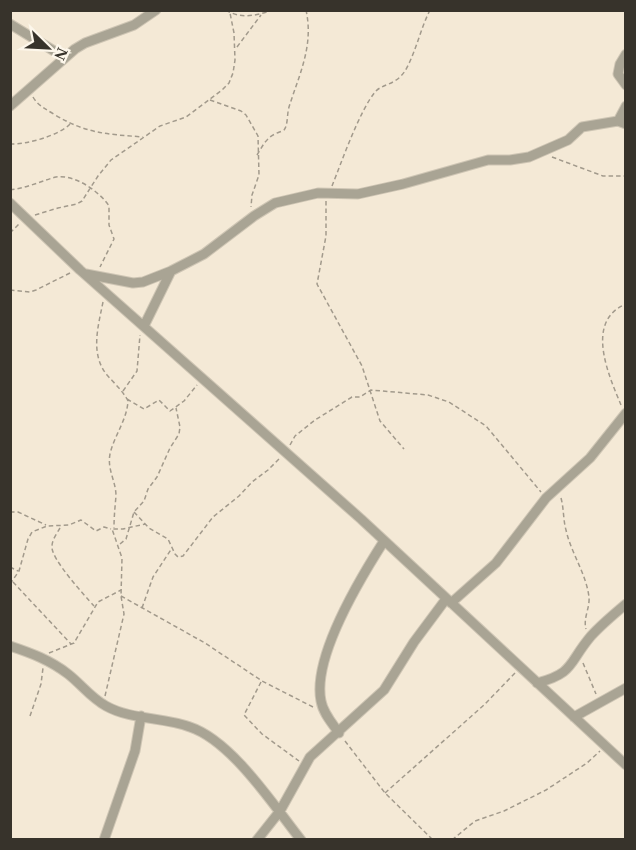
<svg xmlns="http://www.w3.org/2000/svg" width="636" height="850" viewBox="0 0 636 850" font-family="Georgia,serif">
<rect width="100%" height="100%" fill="#f4e9d6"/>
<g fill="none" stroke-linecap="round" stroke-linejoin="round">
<defs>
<path id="street" d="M10,24l54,33
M626,54l-6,10 -2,10 8,11
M10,106l65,-57 10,-6 49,-18 22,-15
M618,121l8,-15
M10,203l70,67 281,249 265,246
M86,274l47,9 10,-1 28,-11 33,-17 50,-38 21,-13 43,-10 40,1 45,-10 85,-24h22l19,-3 39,-17 14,-13 36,-6 8,3
M144,326l27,-55
M451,603l45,-40 50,-65 44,-40 36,-45
M10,646c21,7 40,14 58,28 13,10 23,24 38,32 25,14 57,11 84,21 42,14 84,79 111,113
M537,683c38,-10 31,-20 54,-47 11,-12 23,-22 35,-32
M574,717l52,-29
M339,733c-7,-10 -16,-20 -18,-32 -9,-44 40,-124 63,-160
M104,840l31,-89 6,-35
M257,840l23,-29 30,-54 74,-67 30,-48 32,-43"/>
</defs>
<use href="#street" stroke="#cec5b4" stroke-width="11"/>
<path stroke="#a29a8c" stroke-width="1.5" stroke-dasharray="4.5 3" stroke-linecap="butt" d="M226,10c14,9 31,6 46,0
M237,47l24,-32
M33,97c5,9 13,12 22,18 33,19 51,19 88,22
M210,100l31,11 5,4 12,21 1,39 -7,20 -1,12
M10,144c16,1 50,-9 60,-20
M257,155c5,-8 9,-17 18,-21 1,-1 8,-3 9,-4 4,-4 3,-17 5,-23 10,-32 25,-61 17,-97
M552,157l51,19h23
M332,186c10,-25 27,-74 43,-94 8,-9 20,-6 30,-21 11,-19 15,-41 25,-61
M10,190c17,-2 31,-9 46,-13 19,-3 44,15 53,29v19l5,14 -14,28
M326,201v35l-9,48 45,82 18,55 24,28
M35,215l23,-7 19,-4 5,-3 16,-25 13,-16 49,-34 26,-9 36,-27 7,-7 4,-10 2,-13 -1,-27 -4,-20
M10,233l10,-10
M10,290l20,2 6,-2 34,-17
M103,302c-5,25 -13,52 4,73 7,8 16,16 21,26 -1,19 -14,35 -18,53 -3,16 6,27 6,42 -1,11 -2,21 -2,32
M123,391l14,-20 3,-36
M127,399l17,10 15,-9 11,11 14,-10 13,-16
M621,405c-12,-29 -37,-84 5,-101
M290,445l5,-9 20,-16 37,-23h8l11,-7 57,5 21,7 37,24 55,66
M561,498c3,11 2,21 5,32 5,23 20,43 23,67 1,11 -6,21 -3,32
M10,512h8l28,13
M134,512l15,16 19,11 7,15 3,3 5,-1 30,-39 26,-21 13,-14 16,-12 12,-12
M60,528c-3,5 -8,12 -8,18 -2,12 33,50 42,60
M120,544l6,-5 8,-27 10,-11 4,-12 9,-12 13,-29 9,-14 1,-7 -4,-19
M10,567l8,4
M13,582l58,62
M10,584l9,-13 9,-32 4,-7 15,-6 22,-1 12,-5 15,11 8,-4 7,2
M121,596l84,47 57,38 51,26
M142,608l11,-31 19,-29
M49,653l25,-10 24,-41 23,-12
M583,663l13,31
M261,682l-17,33 18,19 37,27
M105,696l19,-82 -3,-18 1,-38 -10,-29h11l22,-5
M30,716l11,-32 2,-16
M345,741l40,52 48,47
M385,793l99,-88 31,-32
M452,840l23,-19 29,-10 42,-21 41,-27 13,-12"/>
<use href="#street" stroke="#a9a494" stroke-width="9"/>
</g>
<rect width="636" height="850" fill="none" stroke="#37332b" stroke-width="24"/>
<g transform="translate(48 48) rotate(114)" stroke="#fdf7eb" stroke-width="4.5" paint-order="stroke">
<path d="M0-4.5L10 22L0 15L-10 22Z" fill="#37332b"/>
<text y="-9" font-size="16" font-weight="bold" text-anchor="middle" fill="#37332b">N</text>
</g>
</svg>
